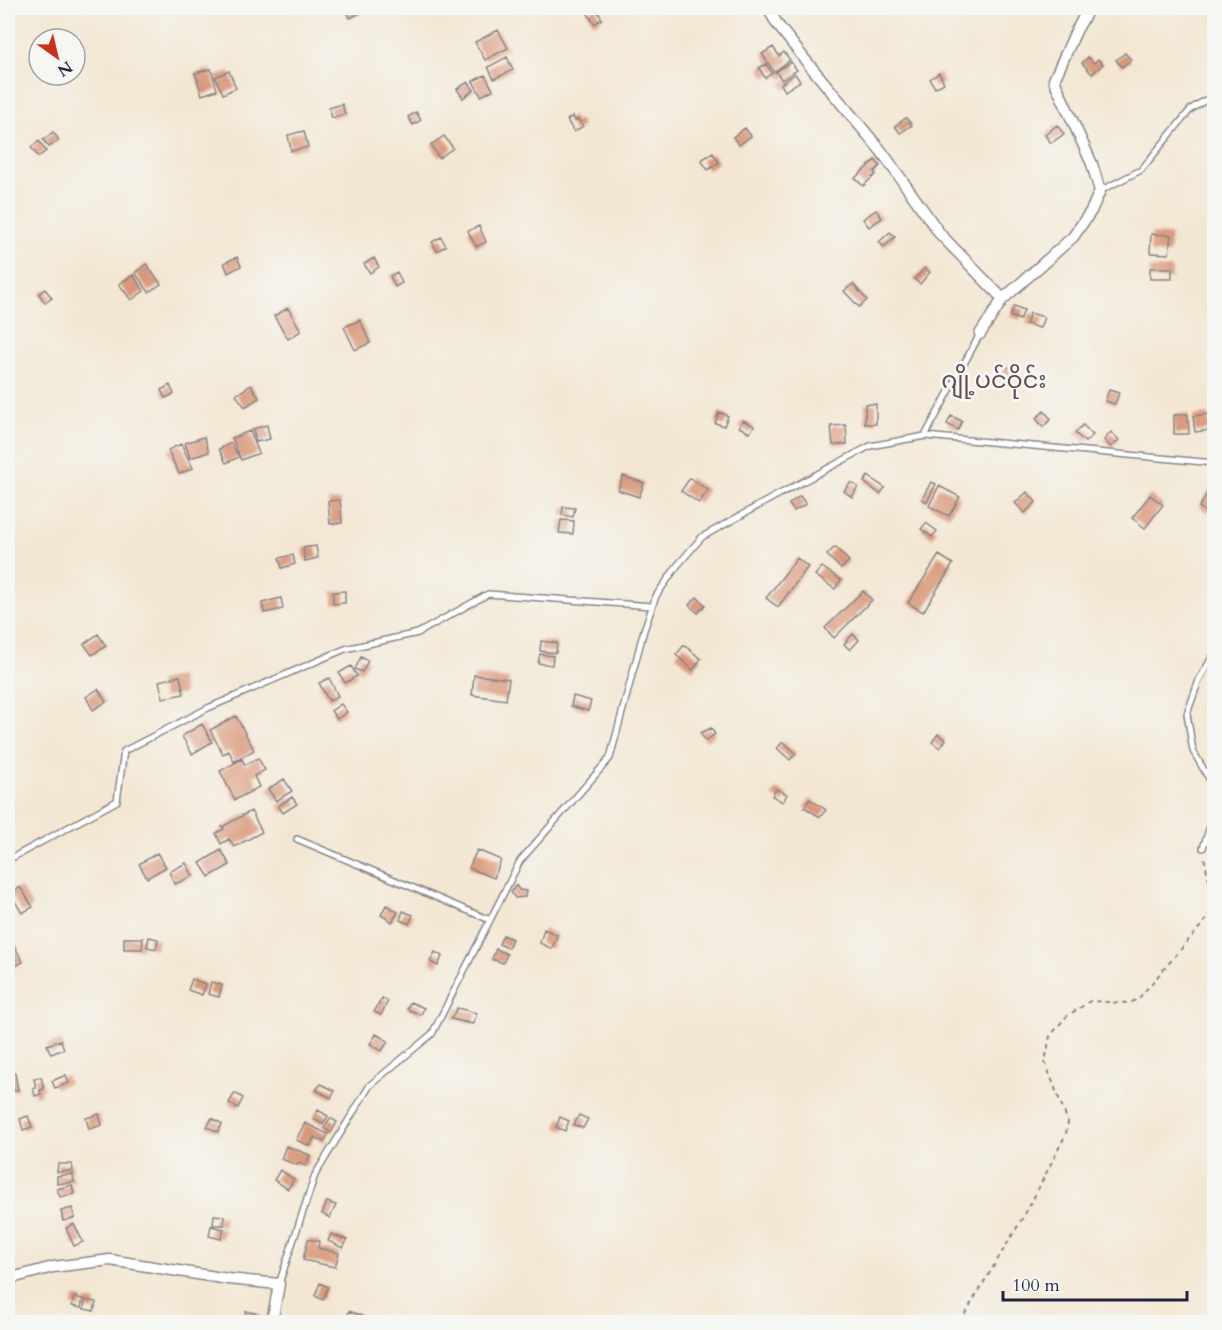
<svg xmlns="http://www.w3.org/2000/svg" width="1222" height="1330" viewBox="0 0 1222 1330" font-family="Cardo,'Noto Sans Myanmar',serif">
<rect width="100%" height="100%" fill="#f6f6f2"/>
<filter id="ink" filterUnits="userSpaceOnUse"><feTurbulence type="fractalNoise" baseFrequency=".0167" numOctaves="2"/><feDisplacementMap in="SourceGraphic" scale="12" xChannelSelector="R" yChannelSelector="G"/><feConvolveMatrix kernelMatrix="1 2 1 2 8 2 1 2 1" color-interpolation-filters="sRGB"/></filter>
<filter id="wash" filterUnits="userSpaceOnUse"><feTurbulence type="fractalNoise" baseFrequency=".008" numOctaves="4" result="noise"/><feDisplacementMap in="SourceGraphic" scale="24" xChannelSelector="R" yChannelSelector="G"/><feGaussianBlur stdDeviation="1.35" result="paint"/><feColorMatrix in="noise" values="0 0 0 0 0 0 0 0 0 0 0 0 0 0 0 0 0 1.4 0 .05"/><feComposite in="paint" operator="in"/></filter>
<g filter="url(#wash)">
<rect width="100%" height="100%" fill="#f3e7d3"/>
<g id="blocks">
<path fill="#d9987c" d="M345,8h26l-21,10z
M596,8l6,11 -8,5 -7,-12z
M498,30l10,18 -23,12 -10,-18z
M773,47l6,9 5,-4 6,8 -16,12 -12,-18z
M1125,53l6,7 -9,7 -6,-7z
M507,57l6,13 -19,9 -6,-12z
M1088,57l6,6 4,-4 5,5 -11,10 -10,-11z
M791,62l6,8 -15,10 -6,-8z
M766,64l6,9 -7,5 -6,-10z
M211,69l6,21 -15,5 -7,-22z
M229,71l7,17 -13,6 -8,-17z
M939,73l5,10 -9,5 -5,-9z
M795,74l5,7 -15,10 -4,-7z
M485,75l8,15 -12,6 -8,-15z
M468,82l6,8 -11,8 -6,-9z
M342,104l3,10 -13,4 -3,-10z
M416,112l5,8 -8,5 -5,-8z
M573,116l2,5 3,-2 5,7 -9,6 -7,-12z
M906,118l6,7 -12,8 -5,-7z
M1057,125l7,9 -13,9 -6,-8z
M745,128l6,8 -12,9 -6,-8z
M304,131l4,16 -17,4 -3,-16z
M53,132l6,8 -10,7 -6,-7z
M444,136l9,12 -14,10 -8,-13z
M39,141l7,10 -8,6 -7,-10z
M713,153l6,9 -11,8 -7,-10z
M875,160l5,6 -6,6 2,2 -13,12 -8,-8z
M876,210l6,8 -13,9 -6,-8z
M479,226l7,16 -10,5 -8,-16z
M890,232l5,5 -11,10 -5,-5z
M1151,234l20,1 -2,19 -19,-1z
M441,237l5,9 -9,5 -5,-9z
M237,257l4,9 -13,7 -4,-10z
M374,258l5,9 -9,6 -6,-9z
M146,264l15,20 -12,8 -14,-19z
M925,268l5,4 -10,12 -6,-5z
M1150,268h22v11h-22z
M397,272l5,11 -7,4 -5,-11z
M133,275l11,16 -13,9 -12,-16z
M853,284l14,16 -8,7 -15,-16z
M45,289l7,9 -7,5 -6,-9z
M1014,306l10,4 -4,10 -10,-4z
M288,308l13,23 -13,8 -14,-23z
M1030,313l14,4 -4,11 -14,-4z
M360,320l10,23 -15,7 -11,-23z
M1001,364l16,7 -5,10 -9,-4 2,-5 -6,-3z
M170,385l4,9 -9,4 -4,-8z
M251,385l8,13 -14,9 -9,-12z
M1109,390l10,3 -4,11 -10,-3z
M865,404h11v20h-11z
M1044,411l7,8 -8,8 -7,-9z
M719,412l9,4 -4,10 -9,-3z
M1188,414l1,20h-15v-19z
M1208,414l2,16 -15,2 -2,-16z
M951,416l11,5 -4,9 -11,-6z
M743,420l11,6 -4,7 -11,-6z
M267,425l3,14 -14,3 -3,-13z
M846,425l1,19 -14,1 -2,-19z
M1083,425l10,10 -8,7 -10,-9z
M250,431l9,22 -18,7 -9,-22z
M1111,432l8,8 -8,7 -7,-7z
M204,437l5,15 -19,6 -5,-15z
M231,443l8,14 -13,6 -7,-14z
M181,444l12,24 -14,6 -11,-24z
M623,476l21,7 -5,14 -21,-7z
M868,476l17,12 -5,6 -16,-12z
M690,478l18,12 -9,13 -18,-12z
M851,482l7,5 -6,10 -8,-6z
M931,482l5,2 -9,18 -5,-3z
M1214,483v21l-6,9 -9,-6z
M939,486l21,11 -11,19 -20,-10z
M1027,492l9,10 -11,11 -10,-10z
M1150,495l13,10 -18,23 -13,-10z
M800,496l6,8 -12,7 -5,-7z
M340,500l2,23 -12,1 -2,-23z
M563,507l12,1 -2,9 -11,-2z
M561,520l13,1 -1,13 -14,-1z
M926,523l11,8 -5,6 -11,-8z
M316,546l2,12 -13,3 -2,-13z
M835,547l14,14 -8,8 -14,-14z
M293,555l2,9 -13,4 -3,-10z
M939,555l14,9 -30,48 -15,-9z
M797,558l11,9 -30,40 -12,-9z
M822,567l19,13 -6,9 -20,-14z
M345,591v12l-12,1v-12z
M863,591l9,9 -38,38 -9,-10z
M697,597l8,8 -7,8 -9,-8z
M281,598l2,11 -19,4 -2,-10z
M98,634l8,12 -14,9 -8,-11z
M853,634l6,6 -9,10 -6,-6z
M541,641l16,2 -1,10 -16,-2z
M684,645l17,14 -8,11 -17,-15z
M540,654l13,2 -1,9 -14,-2z
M361,657l7,4 -6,11 -7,-3z
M351,666l6,10 -12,7 -6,-10z
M474,675l35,4 -3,21 -34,-5z
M180,676l4,18 -21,4 -4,-17z
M329,678l9,18 -9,5 -10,-18z
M98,689l8,13 -13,8 -7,-13z
M573,696l18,5 -3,10 -17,-5z
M341,704l6,8 -10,7 -6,-8z
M236,716l18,34 -20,12 -5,-11 -6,3 -13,-24z
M202,724l10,18 -20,12 -10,-18z
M711,728l4,6 -9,7 -6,-8z
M938,734l8,6 -6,8 -8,-6z
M783,742l13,11 -6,7 -13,-12z
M258,758l7,12 -11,6 5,11 -24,13 -15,-29 22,-12 3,6z
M284,779l8,12 -16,10 -8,-12z
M776,789l11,5 -4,8 -11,-6z
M292,797l5,7 -14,9 -5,-7z
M810,799l16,11 -6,7 -16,-10z
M251,811l11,21 -28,15 -5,-8 -8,5 -5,-11 8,-4 -2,-2z
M221,850l9,15 -21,12 -9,-14z
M477,850l24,10 -7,18 -25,-10z
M157,853l9,14 -19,11 -8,-14z
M186,863l7,13 -18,8 -6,-12z
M516,885l3,5 7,1 -1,6 -10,1 -4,-6z
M20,887l13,20 -11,6 -12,-20z
M386,905l12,7 -6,10 -11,-7z
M403,911l10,4 -4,9 -9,-4z
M544,929l13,6 -5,14 -12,-6z
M503,935l9,4 -4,9 -9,-4z
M149,937l9,2 -2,10 -9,-2z
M124,938h19l-1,11h-18z
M14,945l9,17 -11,6 -4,-9v-10z
M496,949l11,5 -4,9 -11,-4z
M435,952l7,4 -4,10 -8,-4z
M192,979l14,5 -4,11 -14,-5z
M211,982l11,3 -3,12 -11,-3z
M382,998l6,3 -7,14 -7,-3z
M410,1002l14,6 -3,7 -14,-6z
M457,1008l20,5 -4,11 -22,-5z
M376,1034l12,7 -6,10 -12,-7z
M61,1040l3,9 -13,5 -4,-9z
M15,1073l3,17 -9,1 -1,-17z
M66,1075l3,8 -14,5 -3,-7z
M41,1077l3,12 -4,1 1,4 -6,2 -2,-7 3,-1 -2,-9z
M321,1084l14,7 -4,7 -15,-8z
M235,1093l8,5 -5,10 -9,-5z
M318,1110l10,6 -5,8 -10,-5z
M99,1114l3,11 -13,4 -3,-11z
M579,1115l9,4 -5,9 -9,-3z
M28,1116l4,11 -9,3 -3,-11z
M560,1117l9,4 -4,10 -9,-4z
M212,1118l10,6 -4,8 -11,-5z
M330,1118l7,4 -6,11 -7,-5z
M305,1123l23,11 -4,8 -10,-5 -4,9 -14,-6z
M286,1146l24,9 -4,11 -8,-3 -1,2 -16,-6z
M58,1164h14l1,7 -16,1z
M280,1170l14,9 -6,10 -14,-9z
M73,1174l1,8 -17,2v-8z
M72,1185l2,9 -14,3 -3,-8z
M327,1202l9,3 -6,13 -8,-4z
M72,1208l3,10 -12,3 -2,-10z
M214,1215l10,1v9h-11z
M74,1224l9,18 -9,4 -8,-18z
M211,1226l13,3 -3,10 -12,-3z
M331,1234l16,6 -4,8 -15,-7z
M308,1239l11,2 -1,7 21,5 -4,14 -32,-7z
M320,1283l8,4 -5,13 -8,-4z
M74,1297l9,2 -2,9 -9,-2z
M85,1300l11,2 -2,9 -10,-2z
M246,1311l13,3 -2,8 -13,-1z
M349,1311l13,5 -2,6h-8l-6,-2z"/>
</g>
</g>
<g filter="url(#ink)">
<use href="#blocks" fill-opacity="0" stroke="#8a8487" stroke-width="1.5"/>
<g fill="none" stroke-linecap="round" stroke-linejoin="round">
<defs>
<path id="lane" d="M1100,191l41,-21 50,-61 23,-14
M925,436l289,27
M1214,654l-15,26 -12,34 6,37 18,31 3,26
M297,839l193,81
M1203,848l11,-34
M8,860l109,-59 7,-50 84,-43 137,-59 73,-16 70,-39 164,12
M279,1284l36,-109 55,-90 62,-51 88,-173 90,-103 34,-128 12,-34 21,-30 25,-29 72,-40 96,-51 55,-10 55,-102"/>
<path id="street" d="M768,8l9,16 29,37 76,91 58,82 63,65
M980,334l23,-35 70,-62 18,-26 9,-20 -8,-27 -38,-84 22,-49 13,-23
M8,1279l45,-12 57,-7 118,19 51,5 -7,38"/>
</defs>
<use href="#lane" stroke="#8a8487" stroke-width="8"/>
<use href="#street" stroke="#8a8487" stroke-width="13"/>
<path stroke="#8a8487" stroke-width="2" stroke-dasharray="4.5 4.5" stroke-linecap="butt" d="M960,1322l68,-113 38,-75 2,-12 -23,-60 5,-26 16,-19 24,-16 33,2 9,-1 7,-4 67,-78 6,-10v-15l-8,-38"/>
<use href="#lane" stroke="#fff" stroke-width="5"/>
<use href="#street" stroke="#fff" stroke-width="10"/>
</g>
</g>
<g text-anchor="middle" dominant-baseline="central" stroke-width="6" stroke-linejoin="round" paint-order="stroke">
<g font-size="24" fill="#624b52" stroke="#f6f6f2">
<text x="994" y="380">ဂျို့ပင်ဝိုင်း</text>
</g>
</g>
<rect width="1222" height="1330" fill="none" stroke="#f6f6f2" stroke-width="30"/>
<g transform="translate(57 57) rotate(146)"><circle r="28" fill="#f6f6f2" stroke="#a1a1a9" stroke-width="1.5"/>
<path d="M0-4.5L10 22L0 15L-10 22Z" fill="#c8321e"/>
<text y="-9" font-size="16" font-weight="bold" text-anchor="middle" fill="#22223b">N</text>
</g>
<path d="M1003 1291v9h184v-9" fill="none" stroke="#22223b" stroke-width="3"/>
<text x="1012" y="1291" font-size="18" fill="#22223b" stroke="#f6f6f2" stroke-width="4.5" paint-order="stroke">100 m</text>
</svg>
